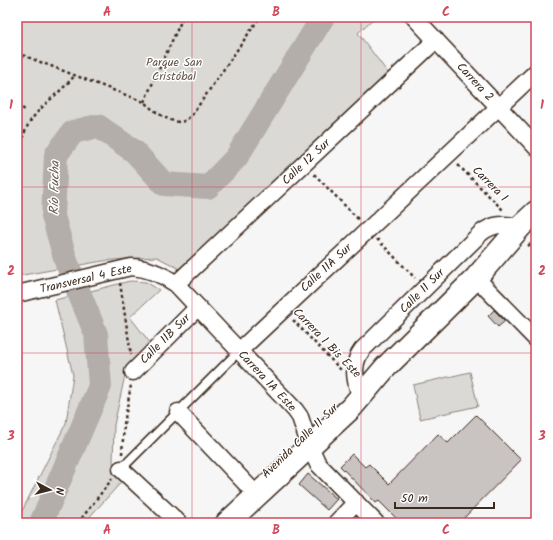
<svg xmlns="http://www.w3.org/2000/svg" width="553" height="540" viewBox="0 0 553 540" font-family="Kalam,sans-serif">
<rect width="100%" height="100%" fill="#f7f6f6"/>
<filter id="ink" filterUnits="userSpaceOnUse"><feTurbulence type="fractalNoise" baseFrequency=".025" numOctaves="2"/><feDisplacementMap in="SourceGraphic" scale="8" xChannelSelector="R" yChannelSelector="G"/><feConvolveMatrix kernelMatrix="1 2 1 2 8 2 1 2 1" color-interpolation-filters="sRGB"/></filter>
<g filter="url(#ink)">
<path fill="#dbd9d6" stroke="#8b827a" d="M17,17h358l-17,16 30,40 -208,196 -23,-12 -20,1 -34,3 -86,15z
M130,281l16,1 13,8 -29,27 21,27 -25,27 -12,54 -1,38 13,14 -42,46h-67v-9l5,-3 44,-88 7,-48 -18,-75z
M470,372l8,34 -58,13 -7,-34z"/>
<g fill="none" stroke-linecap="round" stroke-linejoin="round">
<path stroke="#b4aeaa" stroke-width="24" d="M41,523l59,-137 -4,-52 -30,-73 -13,-45 3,-61 17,-23 25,-6 37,26 29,32 44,3 28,-29 87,-141"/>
</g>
<path fill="#c9c3c1" stroke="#3b2a1e" d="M494,310l11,11 -7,6 -10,-11z
M476,415l45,45 -62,63h-58l-22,-22 -3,2 -36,-37 12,-12 13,13 4,-3 20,20 49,-50 10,9z
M308,474l29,25 -10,11 -28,-25z"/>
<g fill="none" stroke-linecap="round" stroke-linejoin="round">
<defs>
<path id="lane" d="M121,469l118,-118"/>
<path id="street" d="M414,17l122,130
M476,278l60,61
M176,284l260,-244
M17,294l114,-27c18,1 31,7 45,17l119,126 5,7 10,30 8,17 58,59
M239,351l297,-279
M133,372l65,-65
M358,389c-4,-14 -5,-27 4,-39l119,-117c13,-10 23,-9 39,-6
M178,412l74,78
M121,469l58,54
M336,523l20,-21"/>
<path id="secondary" d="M227,523l124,-115 34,-40 91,-90 44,-51 16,-15"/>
</defs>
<use href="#lane" stroke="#3b2a1e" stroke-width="11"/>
<use href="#street" stroke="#3b2a1e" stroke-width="19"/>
<use href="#secondary" stroke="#3b2a1e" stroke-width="25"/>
<path stroke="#3b2a1e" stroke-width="2.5" stroke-dasharray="3 3" stroke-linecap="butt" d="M17,53l127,49c7,7 29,24 40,19 3,-1 5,-4 8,-6l68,-98
M144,102l39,-85
M17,105l8,5
M458,165l46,46
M314,174l46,47
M17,234c6,-13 1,-27 1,-40 -1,-17 1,-52 9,-67 10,-20 34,-34 48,-52
M377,239l38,39
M528,246l8,-7
M120,283l11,72
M293,320l49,51
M122,454l2,-30 7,-39
M78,523l34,-44"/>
<use href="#lane" stroke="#fff" stroke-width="8"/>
<use href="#street" stroke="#fff" stroke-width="16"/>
<use href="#secondary" stroke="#fff" stroke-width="22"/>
</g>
</g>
<path fill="none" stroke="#d1495b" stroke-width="1" stroke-opacity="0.55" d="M192,17v506M361,17v506M17,187h519M17,353h519"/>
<g text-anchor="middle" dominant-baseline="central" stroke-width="3" stroke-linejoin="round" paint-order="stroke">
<g font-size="12" fill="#63564c" stroke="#fff">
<text x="174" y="62">Parque San<tspan x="174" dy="14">Cristóbal</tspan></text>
</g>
<g font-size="12" fill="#3b2a1e" stroke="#fff">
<text transform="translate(475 82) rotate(47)">Carrera 2</text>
<text transform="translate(306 162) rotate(-43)">Calle 12 Sur</text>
<text transform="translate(490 184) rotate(45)">Carrera 1</text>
<text transform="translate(326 268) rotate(-43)">Calle 11A Sur</text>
<text transform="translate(86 279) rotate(-13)">Transversal 4 Este</text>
<text transform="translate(422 291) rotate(-45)">Calle 11 Sur</text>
<text transform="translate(165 339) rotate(-45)">Calle 11B Sur</text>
<text transform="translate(327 343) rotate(46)">Carrera 1 Bis Este</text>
<text transform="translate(267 381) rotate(47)">Carrera 1A Este</text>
<text transform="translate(300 441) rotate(-44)">Avenida Calle 11 Sur</text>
</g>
<g font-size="13" font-style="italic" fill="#65584f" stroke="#fff">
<text transform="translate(55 188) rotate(-89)">Río Fucha</text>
</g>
</g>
<rect width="553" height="540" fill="none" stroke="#fff" stroke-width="44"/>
<g transform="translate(50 490) rotate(97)" stroke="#ffffff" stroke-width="3" paint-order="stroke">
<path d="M0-3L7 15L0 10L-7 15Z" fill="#3b2a1e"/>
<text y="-6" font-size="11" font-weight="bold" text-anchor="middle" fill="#3b2a1e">N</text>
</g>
<path d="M395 502v6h99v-6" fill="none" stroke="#3b2a1e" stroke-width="2"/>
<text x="401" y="502" font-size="12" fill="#3b2a1e" stroke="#ffffff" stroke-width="3" paint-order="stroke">50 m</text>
<rect x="22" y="22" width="509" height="496" fill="none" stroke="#d1495b" stroke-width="1.5"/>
<g font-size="13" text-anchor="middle" font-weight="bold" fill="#d1495b">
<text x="107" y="16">A</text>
<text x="276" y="16">B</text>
<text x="446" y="16">C</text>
<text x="11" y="109">1</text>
<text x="542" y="109">1</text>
<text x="11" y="275">2</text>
<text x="542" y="275">2</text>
<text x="11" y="440">3</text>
<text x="542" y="440">3</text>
<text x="107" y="534">A</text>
<text x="276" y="534">B</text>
<text x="446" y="534">C</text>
</g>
</svg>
